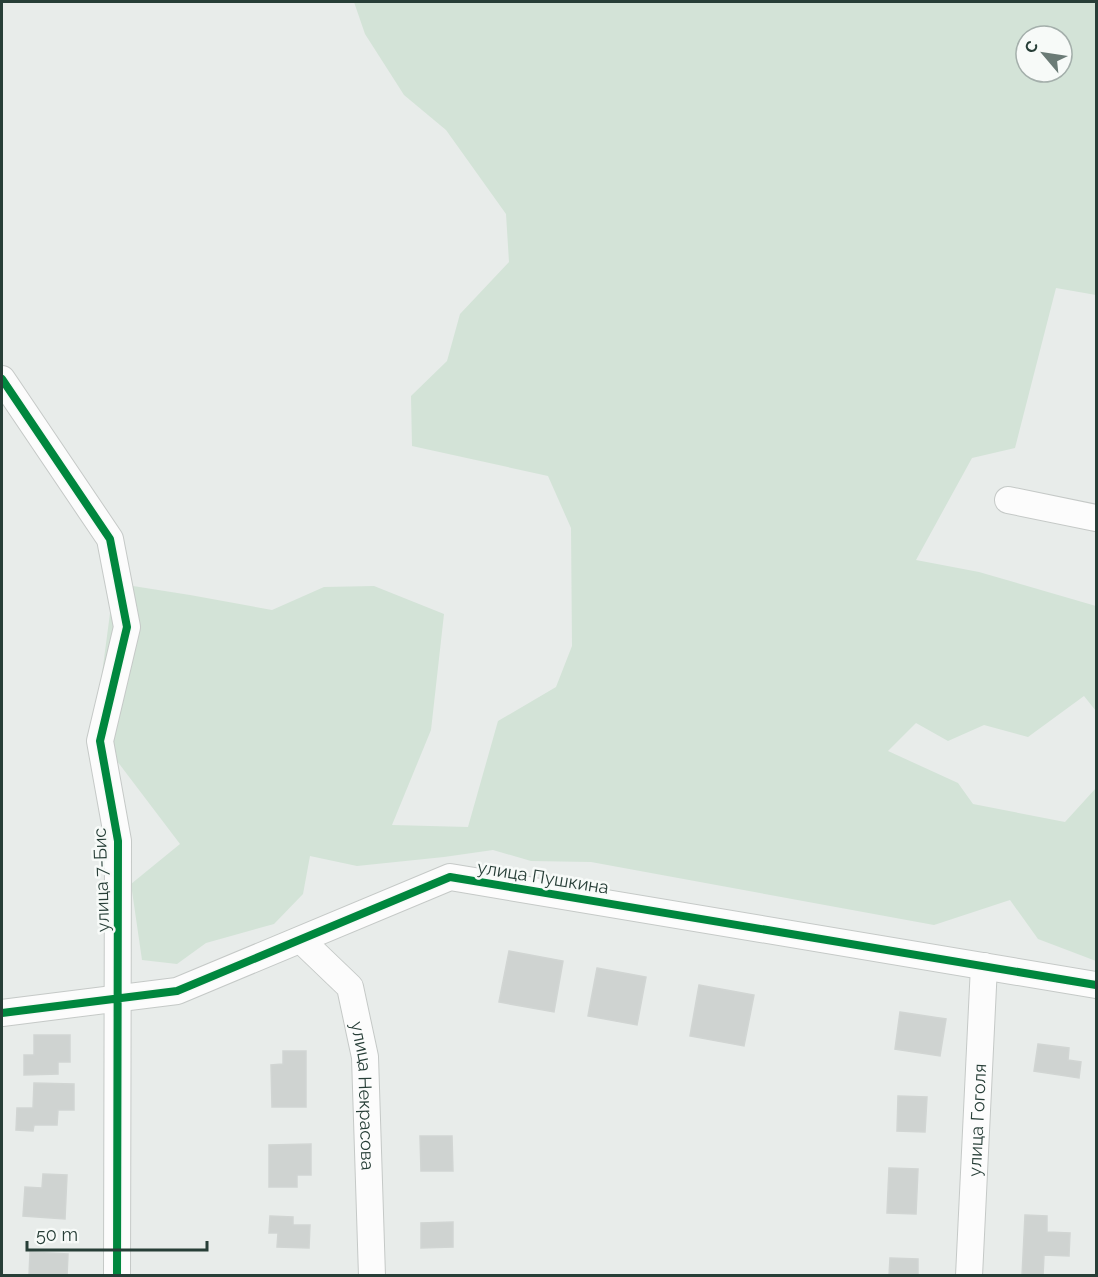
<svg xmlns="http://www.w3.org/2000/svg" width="1098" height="1277" viewBox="0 0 1098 1277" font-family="Raleway,sans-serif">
<rect width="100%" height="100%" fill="#e8ecea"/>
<path fill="#d3e3d7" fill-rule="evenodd" d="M354,2h742v293l-40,-7 -41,160 -43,10 -56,102 63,12 117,34v105l-12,-15 -56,41 -44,-12 -36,16 -32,-18 -28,28 70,32 15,21 92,18 31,-34v173l-58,-22 -28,-39 -76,25 -343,-63 -60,-1 -38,-11 -49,7 -87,9 -47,-10 -7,38 -29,30 -68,19 -29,21 -35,-4 -11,-76 49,-40 -66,-87 -14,-68 14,-106 76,12 82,15 52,-23 50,-1 70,28 -13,116 -39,95 76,2 30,-106 58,-34 16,-41 -1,-118 -23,-52 -136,-30 -1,-50 36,-35 13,-47 49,-52 -3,-48 -60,-84 -42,-35 -39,-61zM1026,36h36v36h-36z"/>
<path fill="#cfd3d1" stroke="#d1d5d3" stroke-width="1.5" d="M509,951l54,10 -9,51 -55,-10z
M597,968l49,9 -9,48 -49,-9z
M699,985l55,10 -10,51 -54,-10z
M900,1012l46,7 -6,37 -45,-7z
M34,1035h36v27h-12v12l-34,1v-20h10z
M1038,1044l31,4 -1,12 13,2 -2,16 -45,-7z
M283,1051h23v56h-34l-1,-42 12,-1z
M34,1083l40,1v26h-16l-1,15h-23l-1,6 -17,-1 1,-22h16z
M898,1096l29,1 -2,35 -28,-1z
M420,1136h32l1,35h-32z
M311,1144v31h-14v12h-28v-42z
M889,1168l29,1 -2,45 -29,-1z
M43,1174l24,1 -2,44 -42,-3 2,-29 17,1z
M1025,1215l22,1v16l23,1 -1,23 -25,-1 -1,21h-21z
M270,1216l23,1v8h17l-1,23 -32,-1 1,-14h-9z
M453,1222v25l-32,1v-25z
M30,1252l38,2 -1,22h-38z
M890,1258l28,1v17h-29z"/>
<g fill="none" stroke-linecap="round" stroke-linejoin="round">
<defs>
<g id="minor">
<path d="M2,379l108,160 17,88 -27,114 18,100 -1,435"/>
<path d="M1008,500l88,18"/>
<path id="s1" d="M301,940l49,47 15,70 7,219"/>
<path d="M2,1013l175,-22 273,-114 646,108"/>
<path id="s2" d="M969,1276l15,-310"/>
</g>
</defs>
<use href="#minor" stroke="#c5c9c7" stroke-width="28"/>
<use href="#minor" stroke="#fcfcfc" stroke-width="26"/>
<defs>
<path id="cycleway" d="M2,379l108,160 17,88 -27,114 18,100 -1,435
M2,1013l175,-22 273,-114 646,108"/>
</defs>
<use href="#cycleway" stroke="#f7faf8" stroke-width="11"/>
<use href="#cycleway" stroke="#00873e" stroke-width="8"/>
</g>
<g text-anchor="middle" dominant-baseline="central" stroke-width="5" stroke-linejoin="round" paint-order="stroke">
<g font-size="18" fill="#273e37" stroke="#f7faf8">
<text transform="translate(543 877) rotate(9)">улица Пушкина</text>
<text transform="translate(101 880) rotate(-92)">улица 7-Бис</text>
<text stroke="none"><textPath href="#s1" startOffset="178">улица Некрасова</textPath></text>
<text stroke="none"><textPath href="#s2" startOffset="156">улица Гоголя</textPath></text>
</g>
</g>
<rect width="1098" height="1277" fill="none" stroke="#273e37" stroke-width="6"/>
<g transform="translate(1044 54) rotate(299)"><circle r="28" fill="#f7faf8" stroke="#a4afab" stroke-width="1.5"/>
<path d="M0-4.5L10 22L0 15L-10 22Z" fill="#6b7b76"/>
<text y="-9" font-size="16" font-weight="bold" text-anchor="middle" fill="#273e37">С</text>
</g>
<path d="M27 1241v9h180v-9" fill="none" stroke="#273e37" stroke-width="3"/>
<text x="36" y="1241" font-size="18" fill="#273e37" stroke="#f7faf8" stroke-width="4.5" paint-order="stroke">50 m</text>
</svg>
